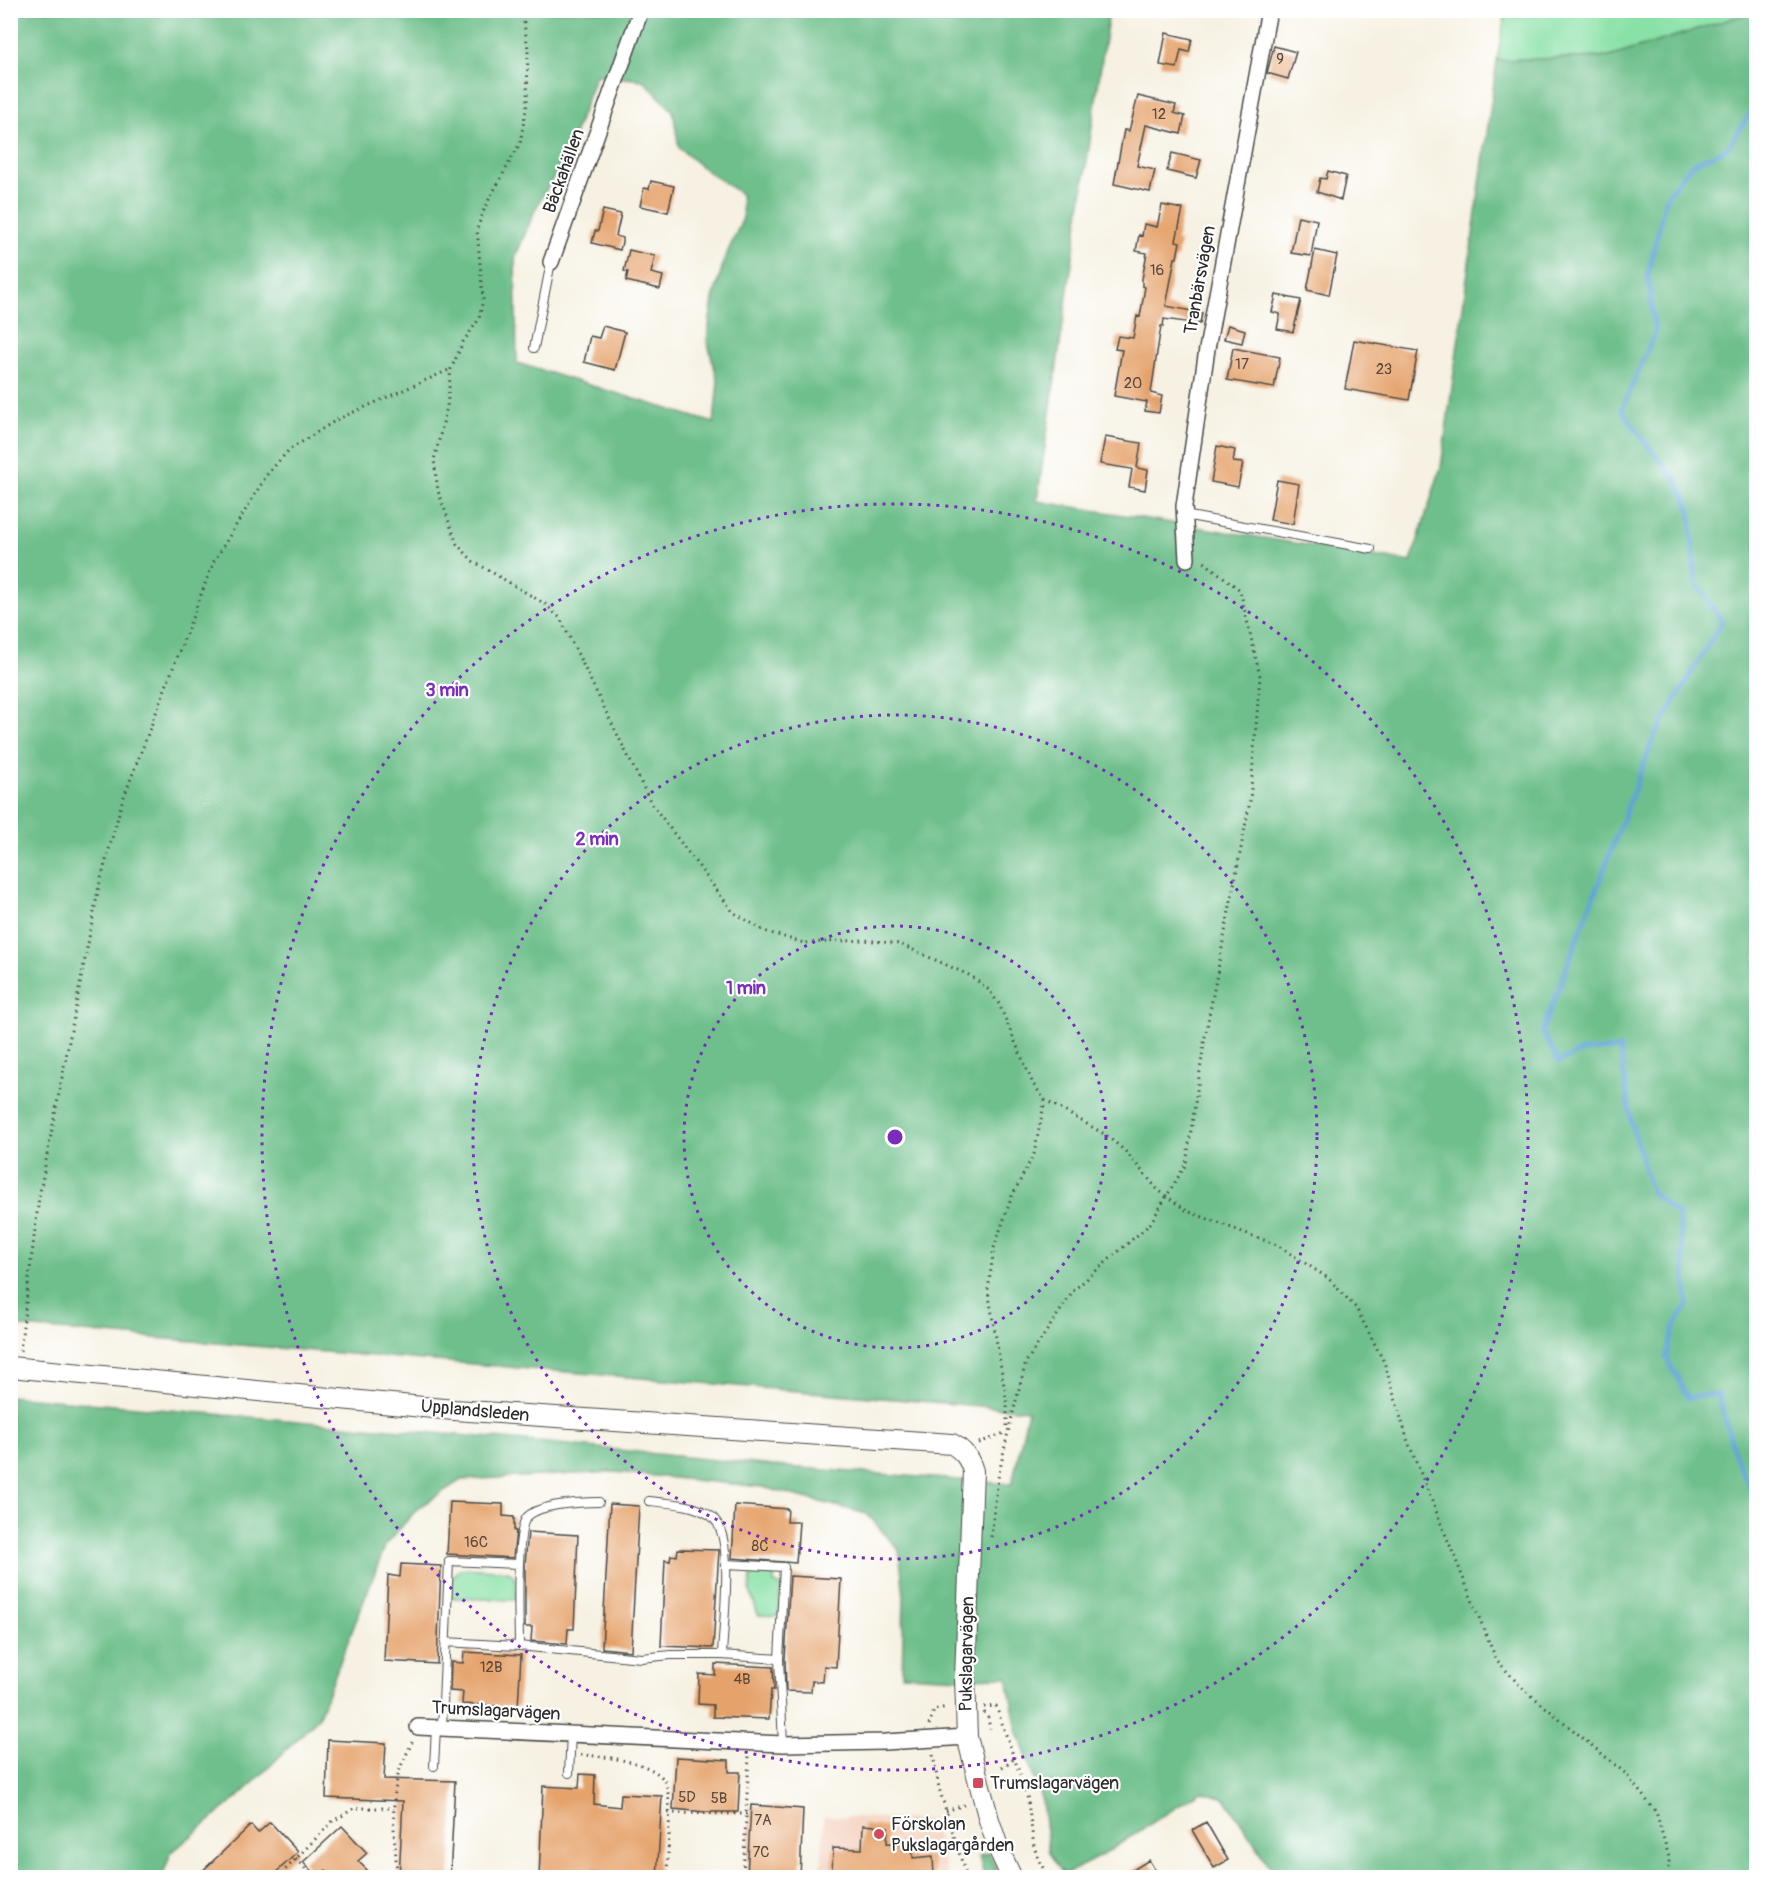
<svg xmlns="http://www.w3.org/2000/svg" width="1767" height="1888" viewBox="0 0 1767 1888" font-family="Pangolin,sans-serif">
<rect width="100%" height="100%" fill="#fff"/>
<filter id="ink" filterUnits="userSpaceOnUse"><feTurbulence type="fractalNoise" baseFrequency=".0167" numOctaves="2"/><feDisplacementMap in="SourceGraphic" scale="12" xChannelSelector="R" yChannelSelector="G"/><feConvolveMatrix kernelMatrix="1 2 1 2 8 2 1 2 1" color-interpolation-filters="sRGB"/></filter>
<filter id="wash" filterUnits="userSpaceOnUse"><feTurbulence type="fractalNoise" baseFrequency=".008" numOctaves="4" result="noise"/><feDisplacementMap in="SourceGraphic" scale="24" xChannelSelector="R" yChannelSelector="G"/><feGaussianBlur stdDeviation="1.35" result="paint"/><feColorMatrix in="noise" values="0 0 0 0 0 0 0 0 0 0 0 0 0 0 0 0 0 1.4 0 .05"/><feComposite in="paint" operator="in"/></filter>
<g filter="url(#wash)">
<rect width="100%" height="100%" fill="#f6f1e2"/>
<path fill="#f4d3c0" d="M824,1816l107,4 10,28 6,29 -126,1z"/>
<path fill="#88e1a6" stroke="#5a8668" stroke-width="1.5" d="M1506,11h250l-147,46 -112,3z
M466,1568l42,3c11,6 8,18 8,29l-66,-2c1,-14 0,-27 16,-30z
M751,1572l23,1v10l6,2 -1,31 -21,-1 -8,-24z"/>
<path fill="#6ebf8b" stroke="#4c755b" stroke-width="1.5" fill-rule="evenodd" d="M11,11h1098l-72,490 374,61 30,-95 56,-407 112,-3 147,-46v1866h-479l-52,-79 -24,-7 -97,63 -40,21 -15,-22 -7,-52 -25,-71 -10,-53 -45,1 -60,-3 2,-79 -5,-46 -32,-36 -105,-27 -148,-15 -153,8 -42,27 -33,37 -68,174 -75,75 -72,60 -9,24h-151l-1,-481 539,47 225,23 238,18 16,-74 -1017,-84zM596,75l47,5 30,31 6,37 28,23 34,23 2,24 -18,40 -12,41 -6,41 11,41 -4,42 -197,-60 -2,-105 20,-48 33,-59z
M989,1853l11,24h-16l-5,-21z"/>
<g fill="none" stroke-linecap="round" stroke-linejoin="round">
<path stroke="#62a5d6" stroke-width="5" d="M1756,104l-29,45 -35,15 -26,33 -18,78 7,58 -33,76 24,35 31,37 13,28 6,74 26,39 -67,113 -113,297 17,30 24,-11 37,-2 11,72 20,71 28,24 9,89 -13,20 -9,32 22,41 30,-4 17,61 20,45 1,20"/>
</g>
<g id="blocks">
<path fill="#e5a26a" d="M1166,33l26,6 -3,13 -8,-2 -4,18 -17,-3z
M1274,46l22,6 -8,27 -21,-6z
M1138,96l38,9 -2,8 11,3 -4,18 -35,-9 -9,41 18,4 -5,22 -36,-8 10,-54 5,1z
M1172,153l29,7 -5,18 -29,-7z
M1328,171l18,5 -5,24 -24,-8 3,-14 6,1z
M651,181l23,5 -6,26 -28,-6 4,-18 5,1z
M1162,205l21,4 -7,32 4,1 -3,16h-2l-9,48 36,7 -2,11 -36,-5 -1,7h-2l-10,67 11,3 -3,17 -14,-2 2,-9 -33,-6 8,-46 -7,-1 3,-13 15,2 4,-22 3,1 5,-30 -3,-1v-7l5,-26 -11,-2 3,-16 3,1 2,-12 13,3z
M603,210l18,4 -5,22 7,2 -3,12 -28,-7 3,-12h3z
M1298,216l19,4 -6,36 -20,-3z
M629,250l26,6 -4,17 12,3 -3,13 -34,-8 2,-9 -4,-1z
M1315,250l22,5 -8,40 -22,-5z
M1276,295l25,5 -8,32 -16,-3 3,-15 -8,-2z
M1228,325l17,5 -3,13 -18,-4z
M603,326l22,6 -10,38 -31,-8 6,-26 9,2z
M1354,340l64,11 -9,49 -64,-11z
M1233,348l47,9 -6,31 -47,-8z
M1105,437l36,6 -4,25 11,2 -3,20 -16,-3 3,-18 -32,-5z
M1217,446l18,4 -2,12 10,1 -5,24 -27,-5z
M1277,480l22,4 -6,40 -23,-4z
M450,1502l53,2v12l11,1v14h2l-3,27 -66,-4z
M610,1504l29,2 -8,145 -29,-3z
M735,1505l53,4 -1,13h12l-3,41 -64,-5z
M528,1532l50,3 -4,94h-6l-1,15 -36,-3 1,-14h-7v-63z
M678,1549l41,1 -6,98 -52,-2 4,-86 5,1 1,-6 6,1z
M401,1564l40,2 -4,98 -53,-3 4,-86 12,2z
M790,1576l51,3 -5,88 -12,-1 -1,16 -11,-1 -1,11 -25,-1 -1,-32z
M464,1652l57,3 -3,52 -56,-3 1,-12 -13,-1 1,-29 12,1z
M715,1664l58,3 1,23h-3l-2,29 -56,-2v-12l-15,-1 1,-30 16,1z
M328,1740l58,3 -2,36 71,2 -5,97h-51l4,-77 -77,-3z
M676,1757l53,3v12h11l-2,40h-32l-33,-3z
M580,1774l15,1 -1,29 26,3 1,-13 41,2 -5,82h-40v-3l-27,-2v5h-51l4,-92 36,2z
M751,1805l52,4 -3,69h-42v-3h-11z
M270,1822l28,30 -28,26h-75l56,-53 7,8z
M1206,1822l22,38 -14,8 -22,-38z
M863,1825l25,2 -1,16 16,1v7l10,1v6l20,-2 1,22h-31v-3l-71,-3 1,-24 29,1z
M342,1826l25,27 -9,8 9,9 -8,8h-26l-7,-8 -8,8 -15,-16z
M1149,1860l11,18h-40z"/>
</g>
</g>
<g filter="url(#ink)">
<use href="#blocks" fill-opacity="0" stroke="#494946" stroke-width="1.5"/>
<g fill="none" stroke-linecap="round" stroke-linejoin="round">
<defs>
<path id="service" d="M534,348l17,-86
M1184,515l187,34
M649,1501c20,2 45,3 62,15 25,17 12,109 11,139
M726,1564l58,3 -5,92 4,85
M445,1642l74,4 122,12 30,-3h51l57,4
M519,1646c0,-21 -4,-117 8,-129 12,-13 54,-15 72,-15
M442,1728l7,-167 70,3
M434,1766l2,-38
M569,1773l2,-39"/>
<path id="minor" d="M551,262l90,-252
M1187,559l-3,-53 23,-157 62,-339
M418,1727l365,17 102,-2 82,-5"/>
<path id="tertiary" d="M10,1367l444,43 498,34c12,7 17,14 21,27l-8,206 2,60 22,83 10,30 13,28"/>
</defs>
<use href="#service" stroke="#494946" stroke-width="10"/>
<use href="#minor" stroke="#494946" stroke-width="18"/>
<use href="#tertiary" stroke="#494946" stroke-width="22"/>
<path stroke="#494946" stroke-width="3" stroke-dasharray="1.5 4.5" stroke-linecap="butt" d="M522,10l6,39 -1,55 -7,39 -35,64 -8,22 6,70 -4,20 -16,23 -12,27 -4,38 -13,53 4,31 19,53 16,17 72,43 15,14 91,185 82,109 31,19 40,12 60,-3 36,4 71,32 18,14 10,14 34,80 12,16 61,35 19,16 33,39 29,21 90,34 51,33 28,30 28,54 24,80 88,217 24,27 105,87 31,39 13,45v21
M20,1351l19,-154 60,-311 23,-84 91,-239 55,-90 21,-23 49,-31 113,-50
M10,1418l6,-34
M1007,1426v-22l-19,-114 6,-42 18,-52 22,-42 11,-54
M979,1443l28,-11
M991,1537l7,-59 10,-46 18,-70 48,-72 76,-66 36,-60 19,-127 45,-236 10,-125 -20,-86 -37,-29
M984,1707l12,-1 31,89 7,51 4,13 11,19
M984,1712l4,6 2,11
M929,1725l5,-15 13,-3
M581,1755c21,1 70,6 83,25 10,15 3,77 3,98
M933,1755l6,33 28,90
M1002,1767l12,-8
M946,1811l18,-6
M668,1813l79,1
M296,1859l19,19
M277,1878l56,-57 22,-13h39
M397,1878c-1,-34 -8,-73 2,-106 3,-10 9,-20 13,-30
M743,1878l6,-122"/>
<use href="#service" stroke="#fff" stroke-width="8"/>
<use href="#minor" stroke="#fff" stroke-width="15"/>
<use href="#tertiary" stroke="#fff" stroke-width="20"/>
</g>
</g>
<g fill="none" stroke="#7b2cbf" stroke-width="3" stroke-dasharray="3 6">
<circle cx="895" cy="1137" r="211"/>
<circle cx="895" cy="1137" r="422"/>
<circle cx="895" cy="1137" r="633"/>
</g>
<g fill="#d1495b" stroke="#fff" stroke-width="2">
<rect x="972" y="1777" width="12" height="12" rx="3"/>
<circle cx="879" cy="1834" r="6"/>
</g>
<g text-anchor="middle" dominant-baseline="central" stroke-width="4.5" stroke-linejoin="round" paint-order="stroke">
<g font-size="15" fill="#5a493b">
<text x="1280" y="59">9</text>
<text x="1159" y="114">12</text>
<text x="1157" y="270">16</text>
<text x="1242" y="364">17</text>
<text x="1384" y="369">23</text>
<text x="1133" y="383">20</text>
<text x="476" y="1542">16C</text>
<text x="760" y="1546">8C</text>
<text x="491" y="1667">12B</text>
<text x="742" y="1679">4B</text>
<text x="687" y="1797">5D</text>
<text x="719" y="1798">5B</text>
<text x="763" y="1820">7A</text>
<text x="761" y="1852">7C</text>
</g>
<g font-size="18" fill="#2b2b2b" stroke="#fff">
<text transform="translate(564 171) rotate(-70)">Bäckahällen</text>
<text transform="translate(1200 280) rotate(-80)">Tranbärsvägen</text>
<text transform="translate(475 1411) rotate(5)">Upplandsleden</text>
<text transform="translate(967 1654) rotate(-89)">Pukslagarvägen</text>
<text transform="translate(496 1711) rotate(3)">Trumslagarvägen</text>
</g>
<g font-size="18" fill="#2b2b2b" stroke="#fff" text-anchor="start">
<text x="990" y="1783">Trumslagarvägen</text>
<text x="891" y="1824">Förskolan<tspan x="891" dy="21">Pukslagargården</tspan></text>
</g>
</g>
<circle cx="895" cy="1137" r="9" fill="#7b2cbf" stroke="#fff" stroke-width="3"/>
<g font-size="18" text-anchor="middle" font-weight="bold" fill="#7b2cbf" stroke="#fff" stroke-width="4.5" stroke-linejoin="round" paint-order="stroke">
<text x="447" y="696">3 min</text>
<text x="597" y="845">2 min</text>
<text x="746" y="994">1 min</text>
</g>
<rect width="1767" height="1888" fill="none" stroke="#fff" stroke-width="36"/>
</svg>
